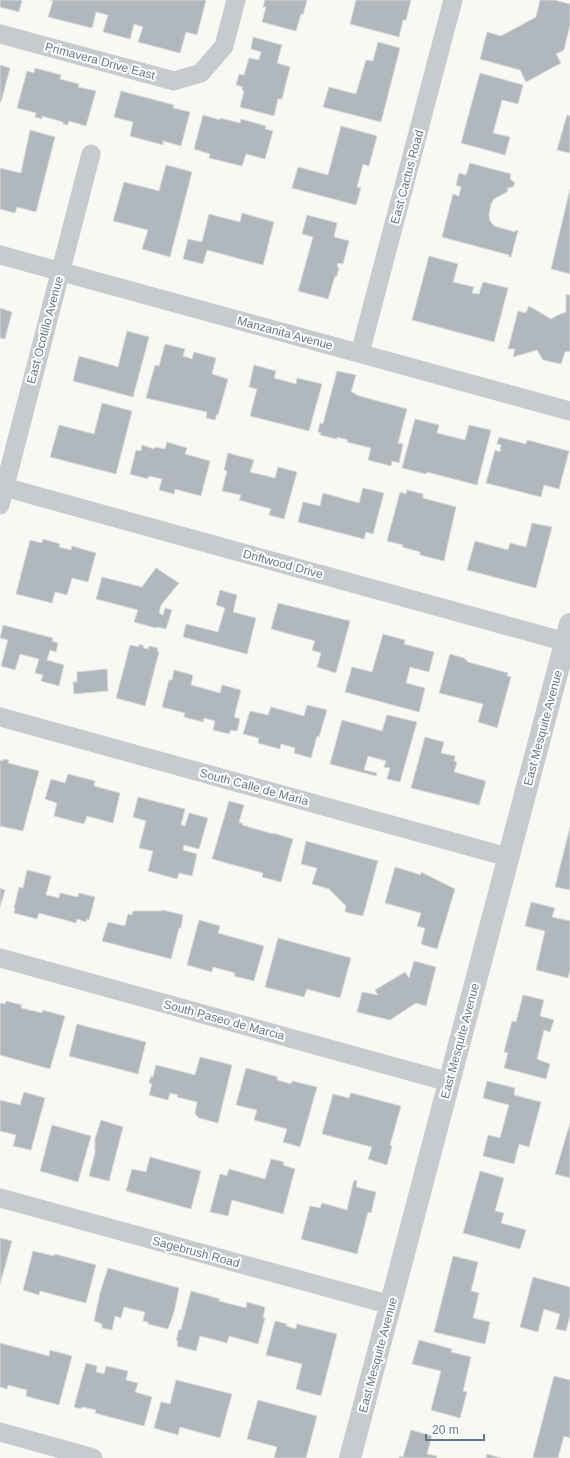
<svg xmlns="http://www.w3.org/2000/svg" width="570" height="1458" viewBox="0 0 570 1458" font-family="Helvetica,sans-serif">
<rect width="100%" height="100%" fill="#f8f8f4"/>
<path fill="#b0b8be" stroke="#d9d9d7" d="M0,0h22l-3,12 -19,-5z
M50,0h156l-9,35 -11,-3 -6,21 -42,-11 5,-15 -9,-3 -4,15 -27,-7 5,-17 -12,-3 -4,16 -44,-11 5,-16z
M265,0h42l-4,15 -2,-1 -5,17 -34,-9 4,-15h-3z
M356,0h55l-5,20h-3l-4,17 -49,-13z
M540,0h14l16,4v21l-6,25 -8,4 5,9 -35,19 -6,-12 -40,-11 7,-27 14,4 35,-19z
M253,37l29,8 -5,18 13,4 -8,32h-4l-4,17 -34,-9 4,-16 -2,-1 1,-3 -7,-2 3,-11 5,1 5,-17 10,2 2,-8 -10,-3z
M378,42l22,6 -19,74 -58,-15 6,-20 27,7 10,-34 7,1z
M0,65l10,3 -9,34h-1z
M35,68l26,7 -1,4 19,5 -1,3 18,4 -10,35 -17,-5 -1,4 -5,-1v-2l-21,-6v3l-7,-2 1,-4 -19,-5 10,-37 7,2z
M480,73l43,12 -5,19 -16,-4 -9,33 17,4 -5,18 -44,-12z
M121,91l53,14 -1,3 17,4 -9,34 -18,-5v4l-33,-9 3,-14 -19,-5z
M203,115l17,5v-2l20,5 1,-4 25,7 -1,3 8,2 -8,28 -19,-5 -4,12 -33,-8 1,-4 -16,-5z
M567,115l3,1v37l-13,-3z
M341,126l36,10 -8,30 -6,-2 -6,23 4,1 -5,17 -64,-17 6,-21 30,8z
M30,130l25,7 -19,75 -19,-5 -2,6 -15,-4v-41l21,5z
M470,163l41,11 -1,5 5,4 -2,4 -5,1 -1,4 -13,7 -3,5 -2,11 1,6 4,5 21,6 1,-2 2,1 -7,26h-2v-2l-67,-18 11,-43 6,2 2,-9 -5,-2 3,-12 7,2z
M166,165l26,7 -22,85 -28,-8 6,-19 -35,-9 11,-39 35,9z
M570,189v85l-19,-5z
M242,213l32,9 -11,43 -56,-15 -4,14 -20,-5 5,-20 14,3 7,-28 31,8z
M307,215l30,8 -3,14 15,4 -6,23 -5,-1 -1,4h2l-2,9h-2l-7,23 -30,-8 15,-54 -11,-3z
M429,256l29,8 -5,18 21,5 -2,6 7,1 4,-12 25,6 -14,54 -82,-22z
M566,294l4,1v56l-5,1 -4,12 -18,-4 -6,-10 -24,7 2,-8h-7l10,-38 8,2 3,-7 22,13 7,-4 8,-3z
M0,308l12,4 -7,27 -5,-1z
M127,331l22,6 -16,60 -60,-16 6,-25 39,11z
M165,344l20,5 -2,7 9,3 2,-7 22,6 -4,16 16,5 -10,36 -1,-1 -2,6 -9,-2 1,-6 -61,-14 9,-33 4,1z
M254,365l22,6 -2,7 22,6 1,-6 25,6 -13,47 -59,-15 7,-27 -8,-2z
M337,371l19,4 -5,17 5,2v1l51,14 -9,34 5,1 -4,19 -7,-2 -1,5 -23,-6 3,-12 -24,-6 1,-2 -11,-3v2l-17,-4 1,-2 -3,-1 2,-9 3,1z
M102,403l30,8 -16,63 -66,-17 9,-32 35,9z
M415,419l24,6 -2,8 28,7 4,-15 22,5 -14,55 -50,-13 -1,2 -24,-6z
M499,437l27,7 1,-4 42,11 -10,38 -15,-4 -3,12 -55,-14 9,-33 5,2 1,-7 -4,-1z
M167,442l20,6 -2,6 25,7 -9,35 -26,-7 -1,5 -15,-4 3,-11 -13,-3 -1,3 -18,-5 6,-24 5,1 1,-6 12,4 1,-2 10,2z
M228,453l26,7 -4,12 25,6 3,-11 19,5 -13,47 -15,-4 2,-6 -32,-9 2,-5 -19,-4 5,-20 -3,-1z
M363,488l21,5 -11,41 -7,-2 -2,7 -66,-17 5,-20 17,4 3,-13 36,10z
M407,490l16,4v4l33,9 -12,54 -24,-6v-3l-18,-5 1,-2 -16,-4 13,-49 6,2z
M532,523l20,4 -16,61 -69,-18 8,-29 33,9 2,-7 16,4z
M43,539l17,5 -1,3 12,3 1,-4 24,7 -8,29 -16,-4 -5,17 -12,-3 -3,11 -36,-9 14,-54 12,3z
M156,568l23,15 -18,22 -2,8 4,2 2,-7 7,2 -6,19 -9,-2 -1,1 -22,-6 4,-12 -42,-11 6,-22 40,10z
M220,590l17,5 -4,17 23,6 -9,36 -64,-17 3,-13 32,8 7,-24 -9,-3z
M278,603l72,18 -14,52 -19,-6 4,-14 -9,-3 3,-9 -44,-12z
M3,625l50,13 -1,3 6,2 -2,9 -6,-2 -3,10 17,5 -5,21 -18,-5 2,-6 -8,-2 4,-14 -19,-5 -5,16 -14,-4 7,-26 -8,-2z
M383,634l22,6 -1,4 30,8 -5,20 -19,-5 -4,16 19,5 -6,24 -74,-20 7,-25 20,5z
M139,644l5,2 -1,2 5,1 1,-3 9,2 -1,3 2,1 -14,54 -29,-8 14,-53 9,2z
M450,654l14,4 4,4 40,11 -1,3 4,1 -14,51 -19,-6 5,-18 -44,-11z
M107,669l1,22 -34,3 -1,-12h4v-10z
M174,670l19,5 -2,10 29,8 2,-8 19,5 -7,27 6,2 -3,12 -6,-1 -2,4 -16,-4 2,-9 -11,-3 -1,4 -19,-5 1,-4 -23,-6 7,-27h3z
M307,705l20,5 -8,27 -2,-1 -6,22 -17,-5 1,-5 -14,-4 -1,5 -22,-6 1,-5 -16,-4 7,-23 18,4 3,-8 33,9z
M387,715l30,7 -17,60 -13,-3 3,-11 -6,-1 2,-6 -18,-5 -4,14 13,3 -1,3 -46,-12 12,-44 40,11z
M425,737l19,5 -3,11 14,3 -1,5 3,1 -3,10 32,9 -7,24 -68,-17z
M3,759l6,1 -1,3 31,8 -16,60 -23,-5v-66l3,1z
M68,774l27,7 -1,5 26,7 -7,30 -26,-7 -3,8 -30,-8 3,-13 -12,-4 6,-20 14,4z
M138,797l47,12 -4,16 4,1 4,-13 19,5 -9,31 -15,-4 -1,5 14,4 -5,22 -13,-3 -2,6 -29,-8 5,-20 -14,-3 7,-27 -13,-4z
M229,801l15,4 -5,17 4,2 -1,1 31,9v-1l20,6 -12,43 -19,-5 1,-4 -51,-14z
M570,827v63l-15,-3z
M306,841l72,20 -15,55 -18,-4 1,-6 -17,-17 -17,-5 5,-16 -16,-4z
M395,867l26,8v-3l34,17 -18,60 -16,-5 4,-16 -8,-2 4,-13 -36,-10z
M27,870l24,6 -5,19 13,3 1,-5 18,4 1,-4 16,4 -6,23 -2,-1 -1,3 -9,-3 -1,4 -37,-10 -2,6 -23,-6 1,-4 -1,-1 5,-21 4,1z
M0,888l5,2 -5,17z
M531,902l24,6 -3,9 18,4v49l-2,8 -32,-8 9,-39 -20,-5z
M162,910l21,5 -2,13h-2l-8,31 -69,-18 6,-19 17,4 3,-12 4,1 1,-4h29z
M199,920l21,6 -2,7 46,13 -10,35 -20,-5 1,-3 -22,-6 -1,5 -25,-7z
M278,938l73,20 -11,40 -33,-9 -3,8 -39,-10z
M414,961l22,6 -10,39 -10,-3 -26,17 -33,-8 5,-20 16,3 -3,-5 30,-18 4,6z
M523,995l21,5 -4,16 14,4 -4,12 -6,-2 -7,29 13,5 -4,15 -42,-11 4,-15 -4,-1 8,-31 4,1z
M6,1001l16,4 -1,3 21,5v-3l23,6 -15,53 -50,-14v-52l5,1z
M77,1024l69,18 -8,32 -69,-18z
M200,1057l32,8 -14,58 -19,-5 -4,-4 2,-12 -20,-5 1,-2 -8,-2 -2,7 -19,-5 3,-11 -3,-1 2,-7 2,1 3,-12 39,10z
M246,1068l32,9 -1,3 14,4 1,-3 25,6 -17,60 -17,-5 4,-13 -33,-9 3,-10 -21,-5z
M487,1081l28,7 -1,7 27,7 -12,45 -10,-3 -5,20 -31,-8 5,-21 12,3 9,-33 -26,-7z
M24,1092l21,6 -14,52 -18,-4 3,-11 -16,-4v-31l20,5z
M351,1093l50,13 -11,39 2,1 -5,19 -19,-6 4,-12 -50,-13 11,-40 16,4z
M101,1120l22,7 -14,54 -20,-5 6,-23v-14z
M570,1123v55l-15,-4z
M52,1125l39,11 -13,46 -38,-11z
M150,1157l51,14 -10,38 -65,-18 6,-22 14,3z
M271,1159l13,3 -1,3 12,4 -12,45 -51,-14 -4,16 -18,-4 10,-38 7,2 2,-7 36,10z
M480,1171l24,7 -9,33 9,2 -3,10 25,7 -6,19 -57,-16z
M354,1180l3,1 -1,6 20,5 -5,21 -3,-1 -11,42 -56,-15 9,-33 10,2 2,-5 25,7z
M0,1238l12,3 -12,43z
M33,1251l21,5 1,-2 41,11 -10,38 -46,-12 -1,4 -16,-5z
M453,1256l25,6 -7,29 8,2 -6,25 17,4 -5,22 -51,-12z
M108,1268l71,20 -5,24 -6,17 -20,-5v-2l-5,-1 2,-9 -21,-5 -3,11 -6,-2 -3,14 -10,-2v-4l-8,-3 6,-28z
M533,1277l37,10v29l-4,15 -10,-2 4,-15 -16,-5 -6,23 -18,-5z
M191,1291l29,8 -1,2 27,7 1,-6 18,5 -2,11h2l-7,26 -29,-8 -2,7 -27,-7 -4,15 -19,-5 1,-5h-2l3,-12 2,1z
M275,1321l12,3 -1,2 10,3 1,-5 40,10 -16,62 -25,-7 6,-25 -36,-9z
M419,1340l33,9 -1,3 20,5 -8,34 4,1 -7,26 -29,-8 10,-39 -29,-7z
M0,1343l49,13 1,-6 22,6 -13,49 -33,-9 1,-6 -19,-5 -1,4 -7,-2z
M86,1363l11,3 -1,6 8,2 2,-8 22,5 -2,9 12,3 -3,9 17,5 -8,29 -49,-13 1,-3 -14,-3 -1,2 -7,-2z
M554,1376l16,4v58l-6,-2 -6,22h-22l-3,-1z
M176,1380l56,14 -12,44 -40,-11 -2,8 -24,-7 7,-26 9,2z
M258,1400l59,16 -11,42h-32l3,-11 -30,-8z
M411,1430l21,6 -5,18 10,2 -1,2h-37l1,-2 3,1z
M487,1454l14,4h-15z"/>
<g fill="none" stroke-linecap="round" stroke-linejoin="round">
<path stroke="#c7cbce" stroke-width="19" d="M0,34l174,47 27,-8 23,-27 12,-46
M0,255l570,156
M360,353l93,-353
M0,486l566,156
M0,505l91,-351
M0,717l508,140
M0,958l449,124
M0,1198l391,107
M0,1432l93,26"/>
<path stroke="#c7cbce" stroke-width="22" d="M350,1458l220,-834"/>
</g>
<g text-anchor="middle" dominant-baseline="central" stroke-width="4" stroke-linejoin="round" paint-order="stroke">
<g font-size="12" fill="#647888" stroke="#fff">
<text transform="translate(100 61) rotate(15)">Primavera Drive East</text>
<text transform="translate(407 177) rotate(-75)">East Cactus Road</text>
<text transform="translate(45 330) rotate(-75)">East Ocotillo Avenue</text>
<text transform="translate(285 333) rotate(15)">Manzanita Avenue</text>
<text transform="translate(283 564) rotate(15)">Driftwood Drive</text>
<text transform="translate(543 728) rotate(-75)">East Mesquite Avenue</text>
<text transform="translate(254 787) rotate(15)">South Calle de Maria</text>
<text transform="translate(224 1020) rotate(15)">South Paseo de Marcia</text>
<text transform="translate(460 1041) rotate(-75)">East Mesquite Avenue</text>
<text transform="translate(196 1252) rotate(15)">Sagebrush Road</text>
<text transform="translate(378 1355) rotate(-75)">East Mesquite Avenue</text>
</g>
</g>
<path d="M426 1434v6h58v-6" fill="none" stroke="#647888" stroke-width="2"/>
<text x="432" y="1434" font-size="12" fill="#647888" stroke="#ffffff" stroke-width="3" paint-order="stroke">20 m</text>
</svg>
